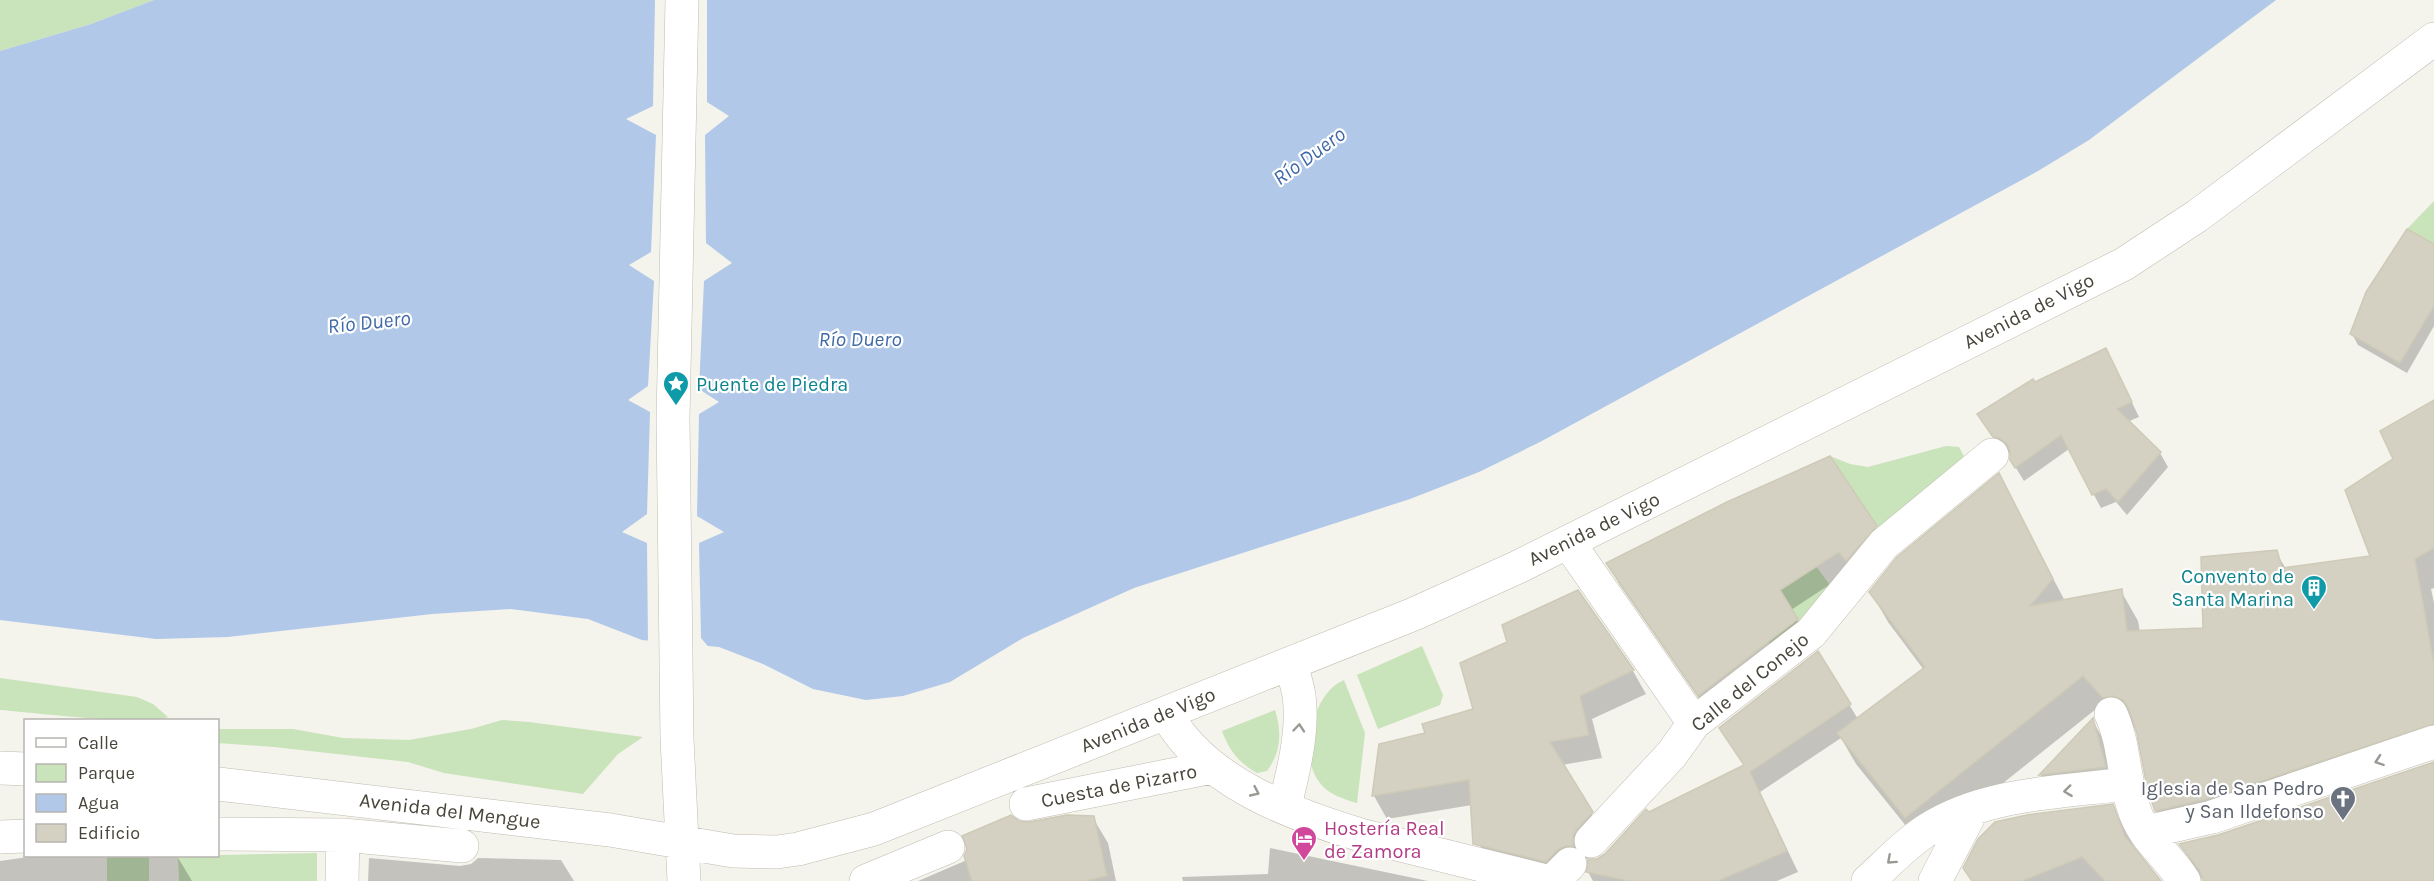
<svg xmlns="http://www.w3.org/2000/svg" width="2434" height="881" viewBox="0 0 2434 881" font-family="Karla,sans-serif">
<rect width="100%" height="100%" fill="#f4f3ec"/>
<path fill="#c9e3ba" d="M0,0h154l-63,24 -91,27z
M2434,201v43l-27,-15z
M1946,446l13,1 5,9 -4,5 -82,67 -48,-72 20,8 18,3z
M1816,566l16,22 -59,61 -24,-37z
M1422,646l21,49 -3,10 -62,24 -21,-54z
M0,678l137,19 16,7 15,13c-17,10 -140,-5 -168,-7z
M1344,680l21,53 -8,70c-13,-4 -28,-8 -37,-20 -22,-26 -8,-90 24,-103z
M1275,710c7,22 6,42 -8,61l-10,2c-18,-10 -28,-23 -35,-42z
M502,720l27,2 114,15 -25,17 -35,40 -139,-21 -36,-11 -134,-15 -56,-4v-14h75l50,9 66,2 62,-11z
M317,853v28h-138l-1,-25z
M107,856h42v25h-42z"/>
<path fill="#b1c8e9" d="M154,0h2122l-187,140 -51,31 -498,271 -61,30 -69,27 -276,89 -111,50 -73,44 -47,14 -37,4 -53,-11 -50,-25 -44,-17 -77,-7 -54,-21 -77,-10 -79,5 -204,23 -72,2 -156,-19v-569l91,-27z"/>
<path fill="#f4f3ec" d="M655,0h52v102l22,14 -24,19 1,108 26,20 -28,18 -5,108 20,13 -20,12 -2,102 27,16 -25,11 2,95 10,12 -63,-6 -1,-101 -25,-11 25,-18 3,-102 -22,-12 20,-14 6,-105 -25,-16 22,-13 5,-117 -30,-16 27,-13z"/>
<path fill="#0003" d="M2434,246v80l-27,47 -49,-28 -6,-11z
M2113,364l26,53 -12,5 33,31 8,14 -41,48 -11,-13 -15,6 -32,-59 -45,32 -13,-21 1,-6 -9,-3 -16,-23 48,-44z
M2434,401v187l-3,1 3,14v155l-260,82 -18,-30 -19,-83h-16l-20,-22 -178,142 -67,-83 -15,-26 -81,54 38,80 -21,9h-184l-5,-9 60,-58 97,-48 -24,-38 97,-74 40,65 66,-49 -36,-48 -17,-30 128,-116 66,125 56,-10 17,30 2,11 65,-2 71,-78 10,17 86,-12 23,-98z
M1875,527l12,20 -96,63 18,30 -98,76 -92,-132 -11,-20z
M1578,592l55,79 13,23 -54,25 10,39 -40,7 43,71 -15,16 -4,8v9l-98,-10 -14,-24 -2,-30 -85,14 -13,-23 6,-51 46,-11 49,-24 34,-67z
M2093,721l11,20 12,47 -63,7 -12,-20z
M2434,763v118h-231l-22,-36 37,-9z
M2112,806l19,33 5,14 22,28h-186l-8,-13z
M1093,818l15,25 8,38h-198l49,-21 52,-37z
M1270,848l158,33h-245l-1,-4 86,-3z
M177,856l15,25h-192v-20l28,-4z
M369,858l91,8 11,-2 7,-6 83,2 13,21h-206z"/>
<path fill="#d4d1c3" stroke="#cecab7" stroke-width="1.5" d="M2407,229l27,15v62l-34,57 -50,-29 16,-42z
M2106,348l26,54 -15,7 44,43 -43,50 -12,-13 -14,6 -31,-60 -46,33 -5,-8v-9l-3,-7 -8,-6 -6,-1 -16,-23 56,-35 2,3z
M2434,400v148l-19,11 19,105v60l-227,75 -52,12 -8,-24 -10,-53 -9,-27 -5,-7 -9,-4 -11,2 -20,-22 -178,142 -68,-85 88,-66 -56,-75 28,-35 102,-84 54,106 -23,27 92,-17 5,42 76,-3 -2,-71 76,-7 5,18 88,-12 -25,-66 48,-31 -13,-28z
M1830,456l47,70 -31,35 -7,-9 -59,38 18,29 -100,77 -92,-133 121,-61z
M1578,590l56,80 -54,26 9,39 -39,7 43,70 -16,17 -4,7v10h-8l-8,4 -11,12 -73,-18 -4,-64 -97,16 7,-52 46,-11 -3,-9 51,-15 -13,-46 47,-21 -5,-17z
M1818,651l33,53 -101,68 37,79 -69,30h-89l-43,-9 2,-13h9l8,-5 41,-45 3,3 95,-47 -25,-37z
M2093,718l13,49 -67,8z
M2434,762v119h-231l-3,-10 -21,-27 39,-9z
M2113,804l12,32 36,45h-56l-23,-24 -60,24h-50l-9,-13 15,-29 17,-17 32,-7z
M1011,815l8,6 10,1 38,-7 27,1 13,60 -22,5h-113l-8,-25 3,-7 -5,-13z"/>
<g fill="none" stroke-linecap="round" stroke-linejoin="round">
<defs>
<path id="minor" d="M682,0l-9,419 4,320 7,142
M1568,542l126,181
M1166,713c37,69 127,102 198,123l182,45
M2111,714c15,33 12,70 26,103 9,23 34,42 47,64
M0,768l26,1
M218,784l392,46 123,21 44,1 21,-3 76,-20 540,-215 104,-47 606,-303 73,-48 237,-177
M1026,804l186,-37
M1285,806c8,-35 19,-74 14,-111 -2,-11 -6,-22 -8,-32
M2146,832l66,-15 222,-75
M218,834l125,1 119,11
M0,837l26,-1
M1591,841l81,-87 22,-31 117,-90 73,-89 108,-89
M342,881l1,-46
M866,881l82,-34
M1553,881l17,-17
M1868,881c19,-17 37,-37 59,-51 57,-37 134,-38 199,-46
M1935,881l37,-71"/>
</defs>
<use href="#minor" stroke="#bfbcb0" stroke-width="34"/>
<use href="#minor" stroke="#fff" stroke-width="33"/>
</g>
<defs><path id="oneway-chevron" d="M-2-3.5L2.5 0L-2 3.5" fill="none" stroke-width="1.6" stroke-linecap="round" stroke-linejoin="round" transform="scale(1.5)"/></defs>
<g stroke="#9a9993">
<use href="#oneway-chevron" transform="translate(1299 728) rotate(-85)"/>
<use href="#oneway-chevron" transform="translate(2379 761) rotate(161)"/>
<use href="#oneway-chevron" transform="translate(2068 791) rotate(173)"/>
<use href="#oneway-chevron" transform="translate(1255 792) rotate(25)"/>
<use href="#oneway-chevron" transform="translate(1891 860) rotate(138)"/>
</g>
<defs>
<symbol id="sight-pin" viewBox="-11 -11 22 30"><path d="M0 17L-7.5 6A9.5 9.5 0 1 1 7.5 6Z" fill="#0f9aa8" stroke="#fff"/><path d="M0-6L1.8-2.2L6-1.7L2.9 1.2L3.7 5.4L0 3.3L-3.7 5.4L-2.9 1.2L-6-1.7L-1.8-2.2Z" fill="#fff"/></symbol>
<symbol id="building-pin" viewBox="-11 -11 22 30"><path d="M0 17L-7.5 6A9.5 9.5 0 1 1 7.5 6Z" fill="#0f9aa8" stroke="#fff"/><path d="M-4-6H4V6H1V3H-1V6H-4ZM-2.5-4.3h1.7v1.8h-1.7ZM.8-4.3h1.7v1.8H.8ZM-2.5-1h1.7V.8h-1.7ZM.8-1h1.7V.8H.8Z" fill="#fff"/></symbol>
<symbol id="church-pin" viewBox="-11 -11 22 30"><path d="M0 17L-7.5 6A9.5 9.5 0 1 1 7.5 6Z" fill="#6b7280" stroke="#fff"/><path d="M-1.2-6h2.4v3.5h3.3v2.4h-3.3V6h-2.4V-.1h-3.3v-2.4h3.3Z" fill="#fff"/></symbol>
<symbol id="hotel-pin" viewBox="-11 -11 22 30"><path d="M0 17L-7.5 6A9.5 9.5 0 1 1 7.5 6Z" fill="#d1479c" stroke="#fff"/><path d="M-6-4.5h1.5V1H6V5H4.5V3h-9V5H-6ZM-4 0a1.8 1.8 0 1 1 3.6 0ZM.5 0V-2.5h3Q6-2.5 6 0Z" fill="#fff"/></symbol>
</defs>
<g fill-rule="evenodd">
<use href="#sight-pin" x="661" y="369" width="30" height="40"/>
<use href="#building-pin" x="2299" y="573" width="30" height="40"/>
<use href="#church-pin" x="2328" y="784" width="30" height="40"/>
<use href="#hotel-pin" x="1289" y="824" width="30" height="40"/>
</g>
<g text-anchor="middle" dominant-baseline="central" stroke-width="4.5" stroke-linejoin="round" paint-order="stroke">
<g font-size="20" fill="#48453a" stroke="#fff">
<text transform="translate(2029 311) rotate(-27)">Avenida de Vigo</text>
<text transform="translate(1594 529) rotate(-26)">Avenida de Vigo</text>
<text transform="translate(1750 682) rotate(-39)">Calle del Conejo</text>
<text transform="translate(1148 720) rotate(-22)">Avenida de Vigo</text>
<text transform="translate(1119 786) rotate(-11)">Cuesta de Pizarro</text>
<text transform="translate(450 811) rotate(7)">Avenida del Mengue</text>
</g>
<g font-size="20" fill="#0d838f" stroke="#fff" text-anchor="start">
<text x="696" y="384">Puente de Piedra</text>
<text x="2294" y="576" text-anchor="end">Convento de<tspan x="2294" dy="23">Santa Marina</tspan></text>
</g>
<g font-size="20" fill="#5b616d" stroke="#fff" text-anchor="end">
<text x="2324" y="788">Iglesia de San Pedro<tspan x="2324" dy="23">y San Ildefonso</tspan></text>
</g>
<g font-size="20" fill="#b23c85" stroke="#fff" text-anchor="start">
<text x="1324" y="828">Hostería Real<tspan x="1324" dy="23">de Zamora</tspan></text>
</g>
<g font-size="21" font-style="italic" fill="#4069a7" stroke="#fff">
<text transform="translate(1309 156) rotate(-36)">Río Duero</text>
<text transform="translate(369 322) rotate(-6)">Río Duero</text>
<text x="860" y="339">Río Duero</text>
</g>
</g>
<rect x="24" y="719" width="195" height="138" fill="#ffffff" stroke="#b6b5b0" stroke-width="1.5"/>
<rect x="36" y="738" width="30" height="9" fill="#ffffff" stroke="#b6b5b0" stroke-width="1.5"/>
<text x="78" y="749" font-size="18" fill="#48453a">Calle</text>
<rect x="36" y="764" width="30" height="18" fill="#c9e3ba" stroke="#b6b5b0" stroke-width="1.5"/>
<text x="78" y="779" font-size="18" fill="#48453a">Parque</text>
<rect x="36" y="794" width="30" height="18" fill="#b1c8e9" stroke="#b6b5b0" stroke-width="1.5"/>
<text x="78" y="809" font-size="18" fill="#48453a">Agua</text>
<rect x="36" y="824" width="30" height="18" fill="#d4d1c3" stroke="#b6b5b0" stroke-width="1.5"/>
<text x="78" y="839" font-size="18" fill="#48453a">Edificio</text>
</svg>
